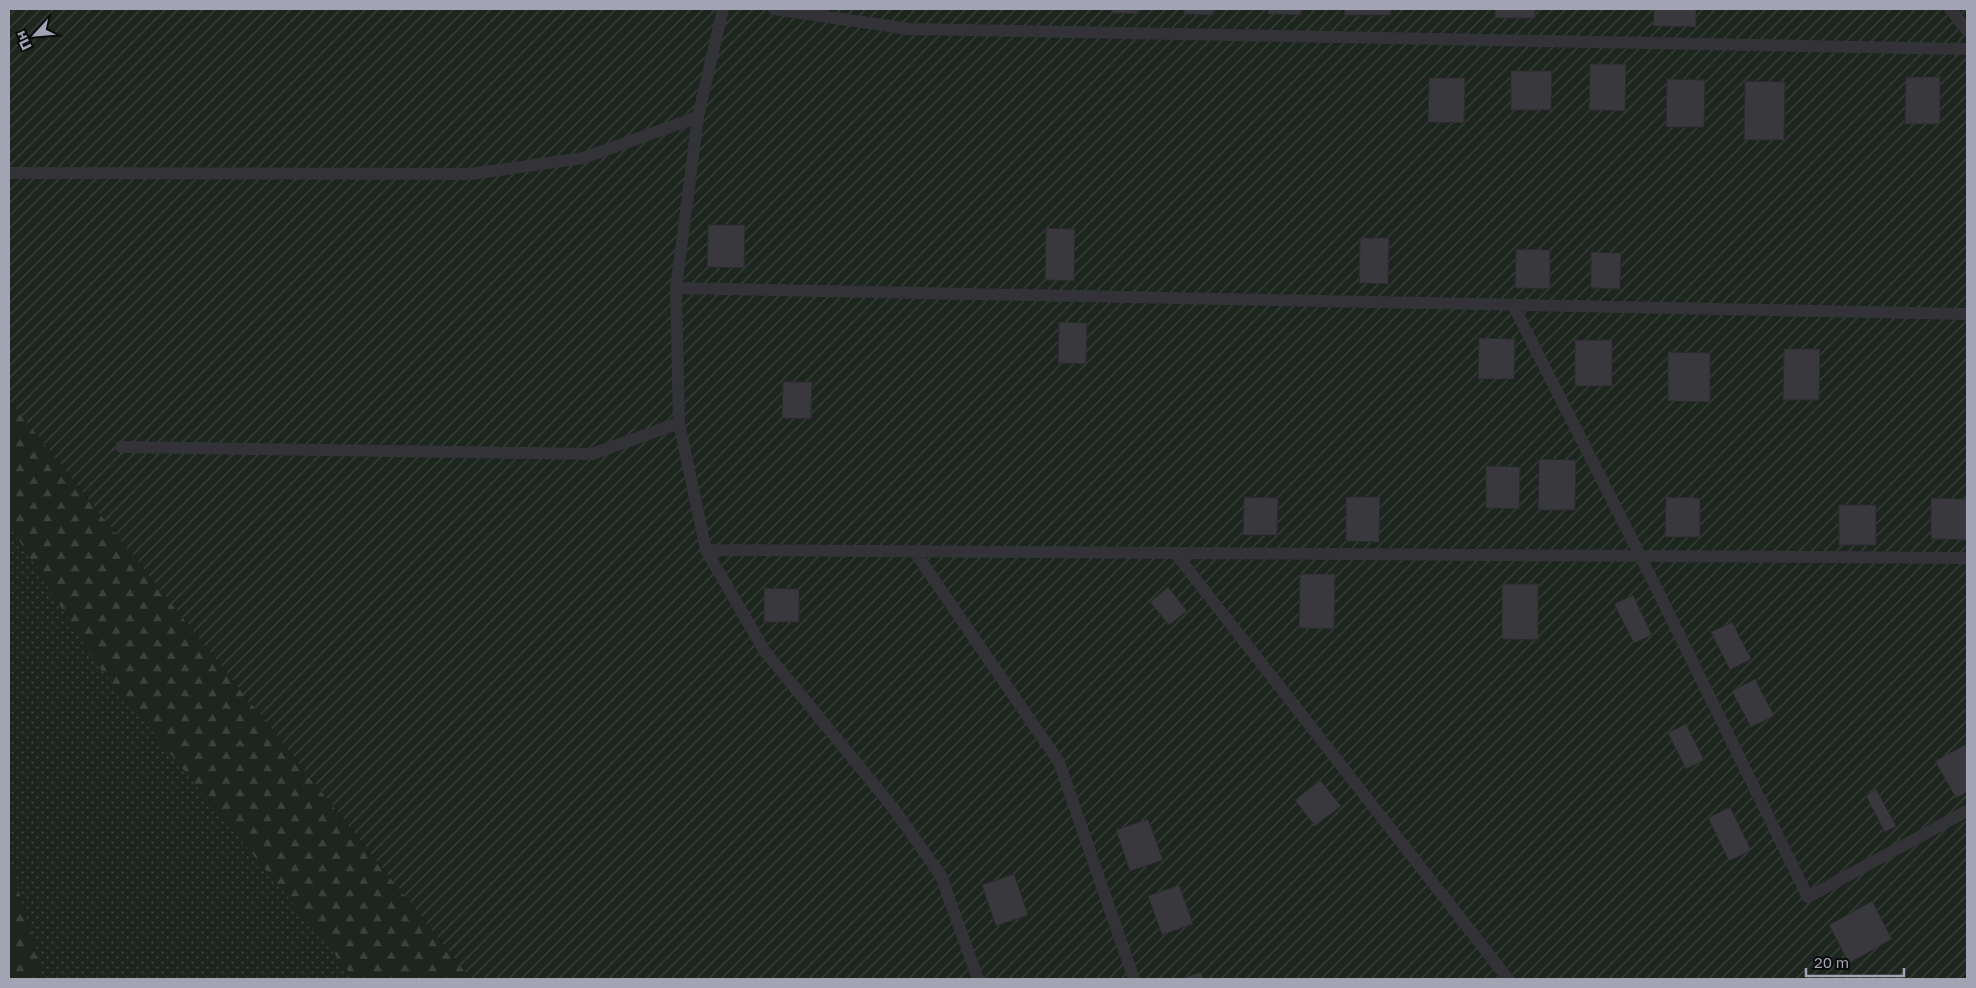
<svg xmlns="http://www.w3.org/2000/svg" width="1976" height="988" viewBox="0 0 1976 988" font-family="'Golos Text',sans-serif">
<defs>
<pattern id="grass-dots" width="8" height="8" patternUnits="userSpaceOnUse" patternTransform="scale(1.25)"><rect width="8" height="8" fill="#1d251f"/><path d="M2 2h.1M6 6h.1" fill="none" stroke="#3b423d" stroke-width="1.8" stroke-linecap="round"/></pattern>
<pattern id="forest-firs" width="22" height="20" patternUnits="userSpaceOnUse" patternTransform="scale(1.25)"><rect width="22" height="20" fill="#1d251f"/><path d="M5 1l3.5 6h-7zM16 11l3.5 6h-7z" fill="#3b423d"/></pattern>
<pattern id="garden-furrows" width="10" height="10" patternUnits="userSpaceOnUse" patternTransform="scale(1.25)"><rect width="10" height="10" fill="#1d251f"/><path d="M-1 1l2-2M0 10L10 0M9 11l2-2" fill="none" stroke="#3b423d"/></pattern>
</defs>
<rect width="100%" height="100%" fill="#111112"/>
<path fill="url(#grass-dots)" d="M9,401l461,578h-461z"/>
<path fill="url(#forest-firs)" d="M9,400l462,579h-116l-260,-317 -86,-138z
M9,858l31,105 2,16h-33z"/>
<path fill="url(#garden-furrows)" d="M9,9h1958v970h-1496l-462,-579z"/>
<path fill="#38383d" stroke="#2c2b2e" d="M1112,9h26v5l-26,-1z
M1184,9h29v6l-29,-1z
M1268,9h33v6l-33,-1z
M1345,9h46v6h-47z
M1495,9h40v9h-40z
M1654,9h42v18l-43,-1z
M1590,64h36l-1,47 -36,-1z
M1511,71h41l-1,39h-40z
M1906,77h34v47h-35z
M1429,78h36l-1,45 -36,-1z
M1667,79l38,1 -1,47h-38z
M1745,81l40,1 -1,58h-40z
M708,225h37l-1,43 -37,-1z
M1046,228l29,1 -1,52 -29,-1z
M1360,238h29l-1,46 -29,-1z
M1516,249l34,1v39l-35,-1z
M1591,252l30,1 -1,36 -29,-1z
M1059,322l28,1 -1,41 -28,-1z
M1479,338l36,1 -1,40h-36z
M1575,340h37v46h-37z
M1784,349h36l-1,51h-36z
M1668,352l42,1v49l-42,-1z
M783,382h29l-1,37 -29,-1z
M1539,459l37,1 -1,50h-37z
M1486,466l34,1 -1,42 -33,-1z
M1244,497l34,1 -1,37h-34z
M1346,497h34l-1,45 -33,-1z
M1666,497l34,1v39h-35z
M1931,498l36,1v41l-36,-1z
M1839,505h37v40h-37z
M1300,574h35l-1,55 -35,-1z
M1502,584h36v56l-36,-1z
M1168,587l19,24 -18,14 -19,-23z
M764,588l35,1v33h-35z
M1633,595l19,40 -18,8 -20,-39z
M1732,622l19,37 -21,11 -19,-38z
M1755,679l19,37 -23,11 -19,-36z
M1686,724l18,36 -18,9 -18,-36z
M1967,744v48l-11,6 -21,-37z
M1320,780l21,26 -26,20 -20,-26z
M1876,789l20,37 -11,6 -19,-36z
M1730,807l21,43 -22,11 -21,-43z
M1148,819l15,41 -33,11 -14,-41z
M1014,874l14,41 -32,11 -14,-41z
M1179,885l14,39 -31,11 -14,-39z
M1872,901l20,38 -43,24 -20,-38z
M1201,972l2,7h-22z"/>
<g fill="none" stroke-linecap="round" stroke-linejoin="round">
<path stroke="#323237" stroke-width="12" d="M723,9l-25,108 -22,171 3,135 27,127 58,100 130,159 47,67 37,103
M774,9l135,20 1058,20
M1950,9l17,21
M9,173l462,1 112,-16 115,-41
M676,288l1291,26
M1513,305l128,252 167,340 159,-86
M121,447l471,7 87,-31
M706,550l1261,8
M915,552l144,210 75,217
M1176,554l332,425"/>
</g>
<rect width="1976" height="988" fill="none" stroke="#a2a3b3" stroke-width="20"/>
<g transform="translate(35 35) rotate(244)" stroke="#0c0c0d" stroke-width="4" paint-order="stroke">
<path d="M0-4L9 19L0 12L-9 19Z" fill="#a2a3b3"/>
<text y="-8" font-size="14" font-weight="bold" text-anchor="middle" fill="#a2a3b3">Пн</text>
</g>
<path d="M1806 968v8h98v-8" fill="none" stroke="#a2a3b3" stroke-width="2.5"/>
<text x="1814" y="968" font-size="15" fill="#a2a3b3" stroke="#0c0c0d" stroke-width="4" paint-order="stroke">20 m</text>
</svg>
